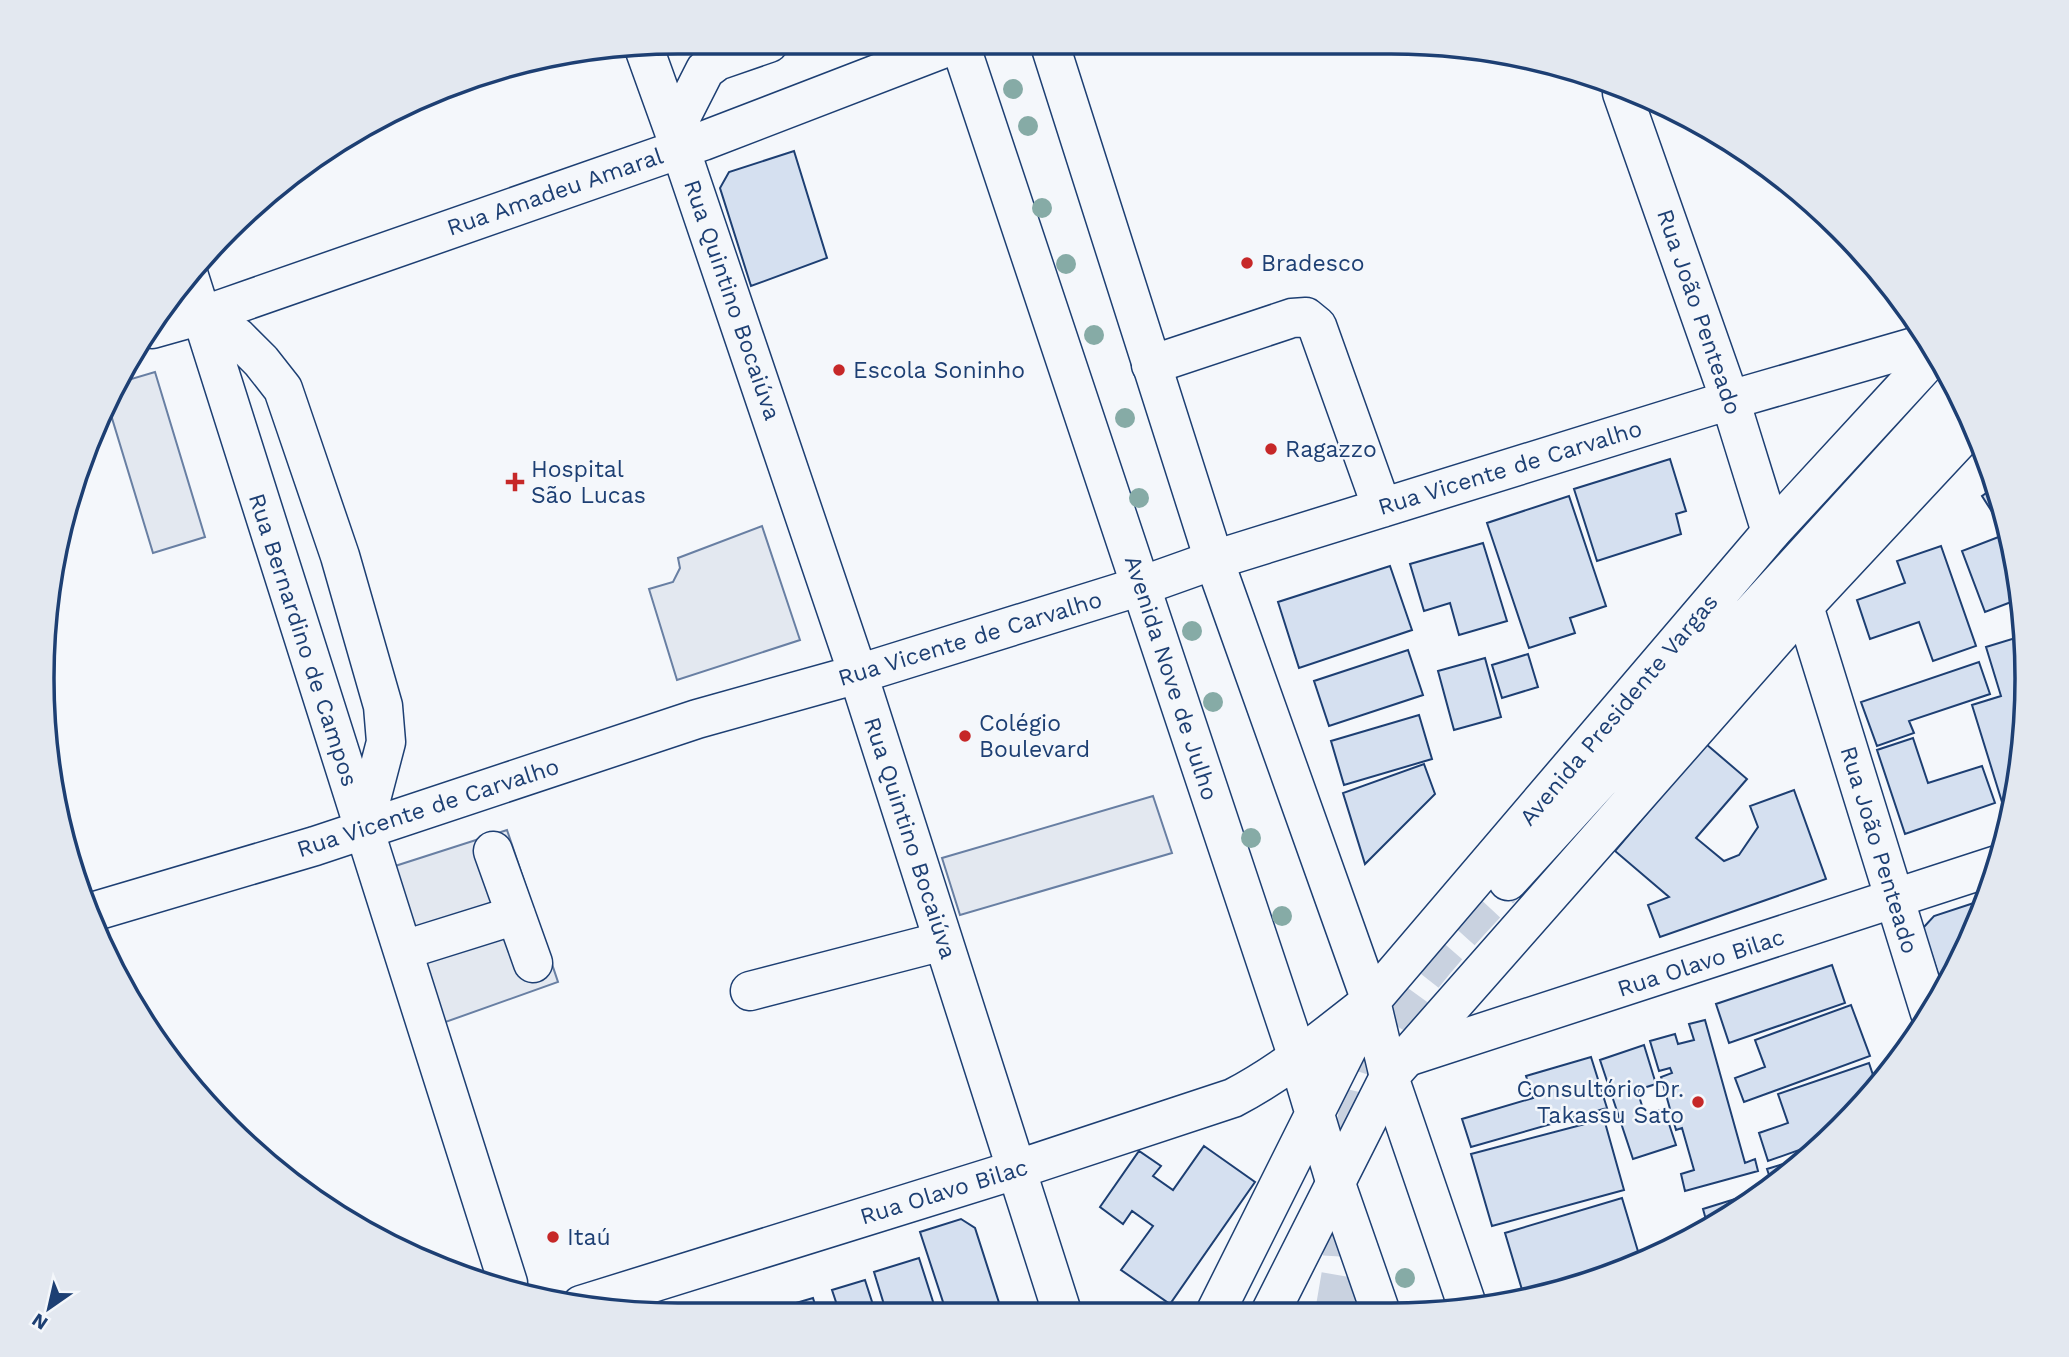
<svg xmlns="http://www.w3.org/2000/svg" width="2069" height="1357" viewBox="0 0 2069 1357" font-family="'Work Sans',sans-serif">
<rect width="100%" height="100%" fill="#f4f7fb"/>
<path fill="#e3e8f0" stroke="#687fa3" stroke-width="2" d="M155,372l50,165 -52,16 -45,-148 13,-23z
M762,526l38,114 -123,40 -28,-91 24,-7 7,-14 -2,-10z
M1153,796l19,57 -212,62 -18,-57z
M507,830l51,152 -121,43 -48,-157z"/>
<path fill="#d5e0f0" stroke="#1d3f73" stroke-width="2" d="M794,151l33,107 -76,28 -31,-98 9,-16z
M1670,459l16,52 -10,3 5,20 -84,27 -23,-72z
M1995,487l10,27 2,12 -4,3 -21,-33z
M1569,496l37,110 -36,12 5,15 -46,15 -42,-125z
M2009,533l10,66 -34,13 -23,-61z
M1483,543l24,78 -48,14 -9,-32 -26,8 -14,-47z
M1941,546l35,100 -43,15 -14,-39 -49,17 -13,-39 48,-17 -8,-22z
M1390,566l22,64 -113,38 -21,-66z
M2025,635l-4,127 -8,37 -11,3 -30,-97 29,-9 -15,-49z
M1408,650l15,45 -94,31 -15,-45z
M1528,654l10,33 -36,11 -10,-33z
M1485,658l16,59 -47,13 -16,-59z
M1979,662l11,32 -81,27 5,12 -37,13 -16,-44z
M1419,715l13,44 -88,26 -13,-44z
M1913,738l15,45 54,-17 13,37 -90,31 -28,-84z
M1706,744l41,35 -51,59 28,23 15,-6 19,-28 -8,-21 44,-16 32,89 -166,58 -12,-32 21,-8 -54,-46z
M1424,764l11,30 -70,70 -22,-71z
M1986,899l-34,74 -13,4 -16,-49 11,-12z
M1832,965l13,38 -116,40 -13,-39z
M1851,1005l19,51 -126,46 -9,-24 30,-11 -10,-27z
M1705,1020l40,143 10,-4 3,12 -73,20 -4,-17 13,-4 -12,-42 -6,2 -15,-53 11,-4 -2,-5 -11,3 -9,-30 25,-7 3,10 16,-4 -5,-16z
M1644,1045l12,39 -19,6 8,25 19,-6 12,36 -43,14 -33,-99z
M1591,1057l16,51 -136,39 -9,-28 71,-21 -7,-22z
M1869,1063l8,24 -8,11 -47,44 -54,19 -9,-28 29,-10 -10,-29z
M1604,1119l20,71 -132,36 -21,-72z
M1204,1146l51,36 -85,122 -49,-34 32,-44 -21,-15 -9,13 -23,-17 39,-56 22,15 -8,10 20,14z
M1806,1157l-28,27 -5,3 -6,-18z
M1767,1189v1l-59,37 -5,-18z
M1622,1198l18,60 -117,35 -18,-60z
M961,1219l14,9 27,84 -56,-1 -26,-79z
M1683,1243l-11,7 -18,6 -2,-4z
M919,1258l17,53h-50l-12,-39z
M865,1280l10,31h-36l-7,-21z
M813,1298l4,13 -45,-1z"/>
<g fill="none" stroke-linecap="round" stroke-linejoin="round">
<path stroke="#c9d2e0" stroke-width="38" stroke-dasharray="38 19" stroke-linecap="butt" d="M1355,1130c4,-27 10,-58 23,-83 31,-63 83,-115 130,-166
M1334,1313l7,-41 4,-64"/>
<defs>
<path id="minor" d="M644,48l36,100 178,526 204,638
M1622,93l108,307 41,132
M674,131l31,-61 12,-9 52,-18
M189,276l319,1007
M201,314l36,23 24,24 22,28 57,167 43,150 3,36 -23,88
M152,329l64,-18 487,-170 252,-97
M1151,365l141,-47 14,-1 11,9 65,182
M1804,606l126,407
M493,851l40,112
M92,912l223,-66 382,-127 161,-45 283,-88 73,-26 516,-160 198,-57
M404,950l112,-35
M750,991l193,-50
M1404,1058l593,-193
M581,1305l437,-136 215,-71c50,-26 93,-62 138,-97
M1270,1313l119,-236"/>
<path id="major" d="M960,44l338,1014 37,123 46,132
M1050,45l164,515 157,441 18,76 79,231
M1508,881l448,-492
M1389,1077l415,-471 168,-180
M1215,1313l156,-312 400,-469 164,-178"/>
</defs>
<use href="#minor" stroke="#1d3f73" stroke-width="41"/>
<use href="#major" stroke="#1d3f73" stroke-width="41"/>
<use href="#minor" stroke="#f4f7fb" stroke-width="38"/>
<use href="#major" stroke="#f4f7fb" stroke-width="38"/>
</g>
<g fill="#86aba6">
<circle cx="1013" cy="89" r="10"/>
<circle cx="1028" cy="126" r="10"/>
<circle cx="1042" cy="208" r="10"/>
<circle cx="1066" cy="264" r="10"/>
<circle cx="1094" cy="335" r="10"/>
<circle cx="1125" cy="418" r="10"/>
<circle cx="1139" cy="498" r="10"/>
<circle cx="1192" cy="631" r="10"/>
<circle cx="1213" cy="702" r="10"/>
<circle cx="1251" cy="838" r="10"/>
<circle cx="1282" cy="916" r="10"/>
<circle cx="1405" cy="1278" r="10"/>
</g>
<g fill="#c62828" stroke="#f4f7fb" stroke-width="2.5">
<circle cx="1247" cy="263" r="7"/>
<circle cx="839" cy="370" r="7"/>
<circle cx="1271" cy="449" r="7"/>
<path d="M511.5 471.5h7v7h7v7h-7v7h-7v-7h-7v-7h7z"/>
<circle cx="965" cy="736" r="7"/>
<circle cx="1698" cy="1102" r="7"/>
<circle cx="553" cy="1237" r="7"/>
</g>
<g text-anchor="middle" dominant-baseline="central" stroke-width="5" stroke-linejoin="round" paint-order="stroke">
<g font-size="23" fill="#1d3f73" stroke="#f4f7fb">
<text transform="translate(555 192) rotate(-19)">Rua Amadeu Amaral</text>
<text transform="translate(732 300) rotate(71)">Rua Quintino Bocaiúva</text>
<text transform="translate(1699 312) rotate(71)">Rua João Penteado</text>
<text transform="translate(1510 468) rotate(-17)">Rua Vicente de Carvalho</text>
<text transform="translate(970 639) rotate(-17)">Rua Vicente de Carvalho</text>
<text transform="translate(303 640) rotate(72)">Rua Bernardino de Campos</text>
<text transform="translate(1171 678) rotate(72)">Avenida Nove de Julho</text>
<text transform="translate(1619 710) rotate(-50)">Avenida Presidente Vargas</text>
<text transform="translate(428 808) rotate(-18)">Rua Vicente de Carvalho</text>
<text transform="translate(910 838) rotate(72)">Rua Quintino Bocaiúva</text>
<text transform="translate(1879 850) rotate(73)">Rua João Penteado</text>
<text transform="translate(1701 963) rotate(-18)">Rua Olavo Bilac</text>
<text transform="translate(944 1192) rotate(-17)">Rua Olavo Bilac</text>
</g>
<g font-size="23" fill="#1d3f73" stroke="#f4f7fb" text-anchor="start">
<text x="1261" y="263">Bradesco</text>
<text x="853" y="370">Escola Soninho</text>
<text x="1285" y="449">Ragazzo</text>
<text x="531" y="469">Hospital<tspan x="531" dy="26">São Lucas</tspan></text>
<text x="979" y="723">Colégio<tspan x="979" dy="26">Boulevard</tspan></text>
<text x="1684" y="1089" text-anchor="end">Consultório Dr.<tspan x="1684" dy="26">Takassu Sato</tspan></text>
<text x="567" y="1237">Itaú</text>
</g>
</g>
<path d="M0 0H2069V1357H0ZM678 54H1391A624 624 0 0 1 2015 678V679A624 624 0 0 1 1391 1303H678A624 624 0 0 1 54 679V678A624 624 0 0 1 678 54Z" fill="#e3e8f0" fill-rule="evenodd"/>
<path fill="none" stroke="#1d3f73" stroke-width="3.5" d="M678 54H1391A624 624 0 0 1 2015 678V679A624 624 0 0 1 1391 1303H678A624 624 0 0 1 54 679V678A624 624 0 0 1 678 54Z"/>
<g transform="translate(49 1308) rotate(214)" stroke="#f4f7fb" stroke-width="5" paint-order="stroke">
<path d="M0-5L12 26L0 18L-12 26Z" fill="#1d3f73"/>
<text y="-10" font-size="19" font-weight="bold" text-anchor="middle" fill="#1d3f73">N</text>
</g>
</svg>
